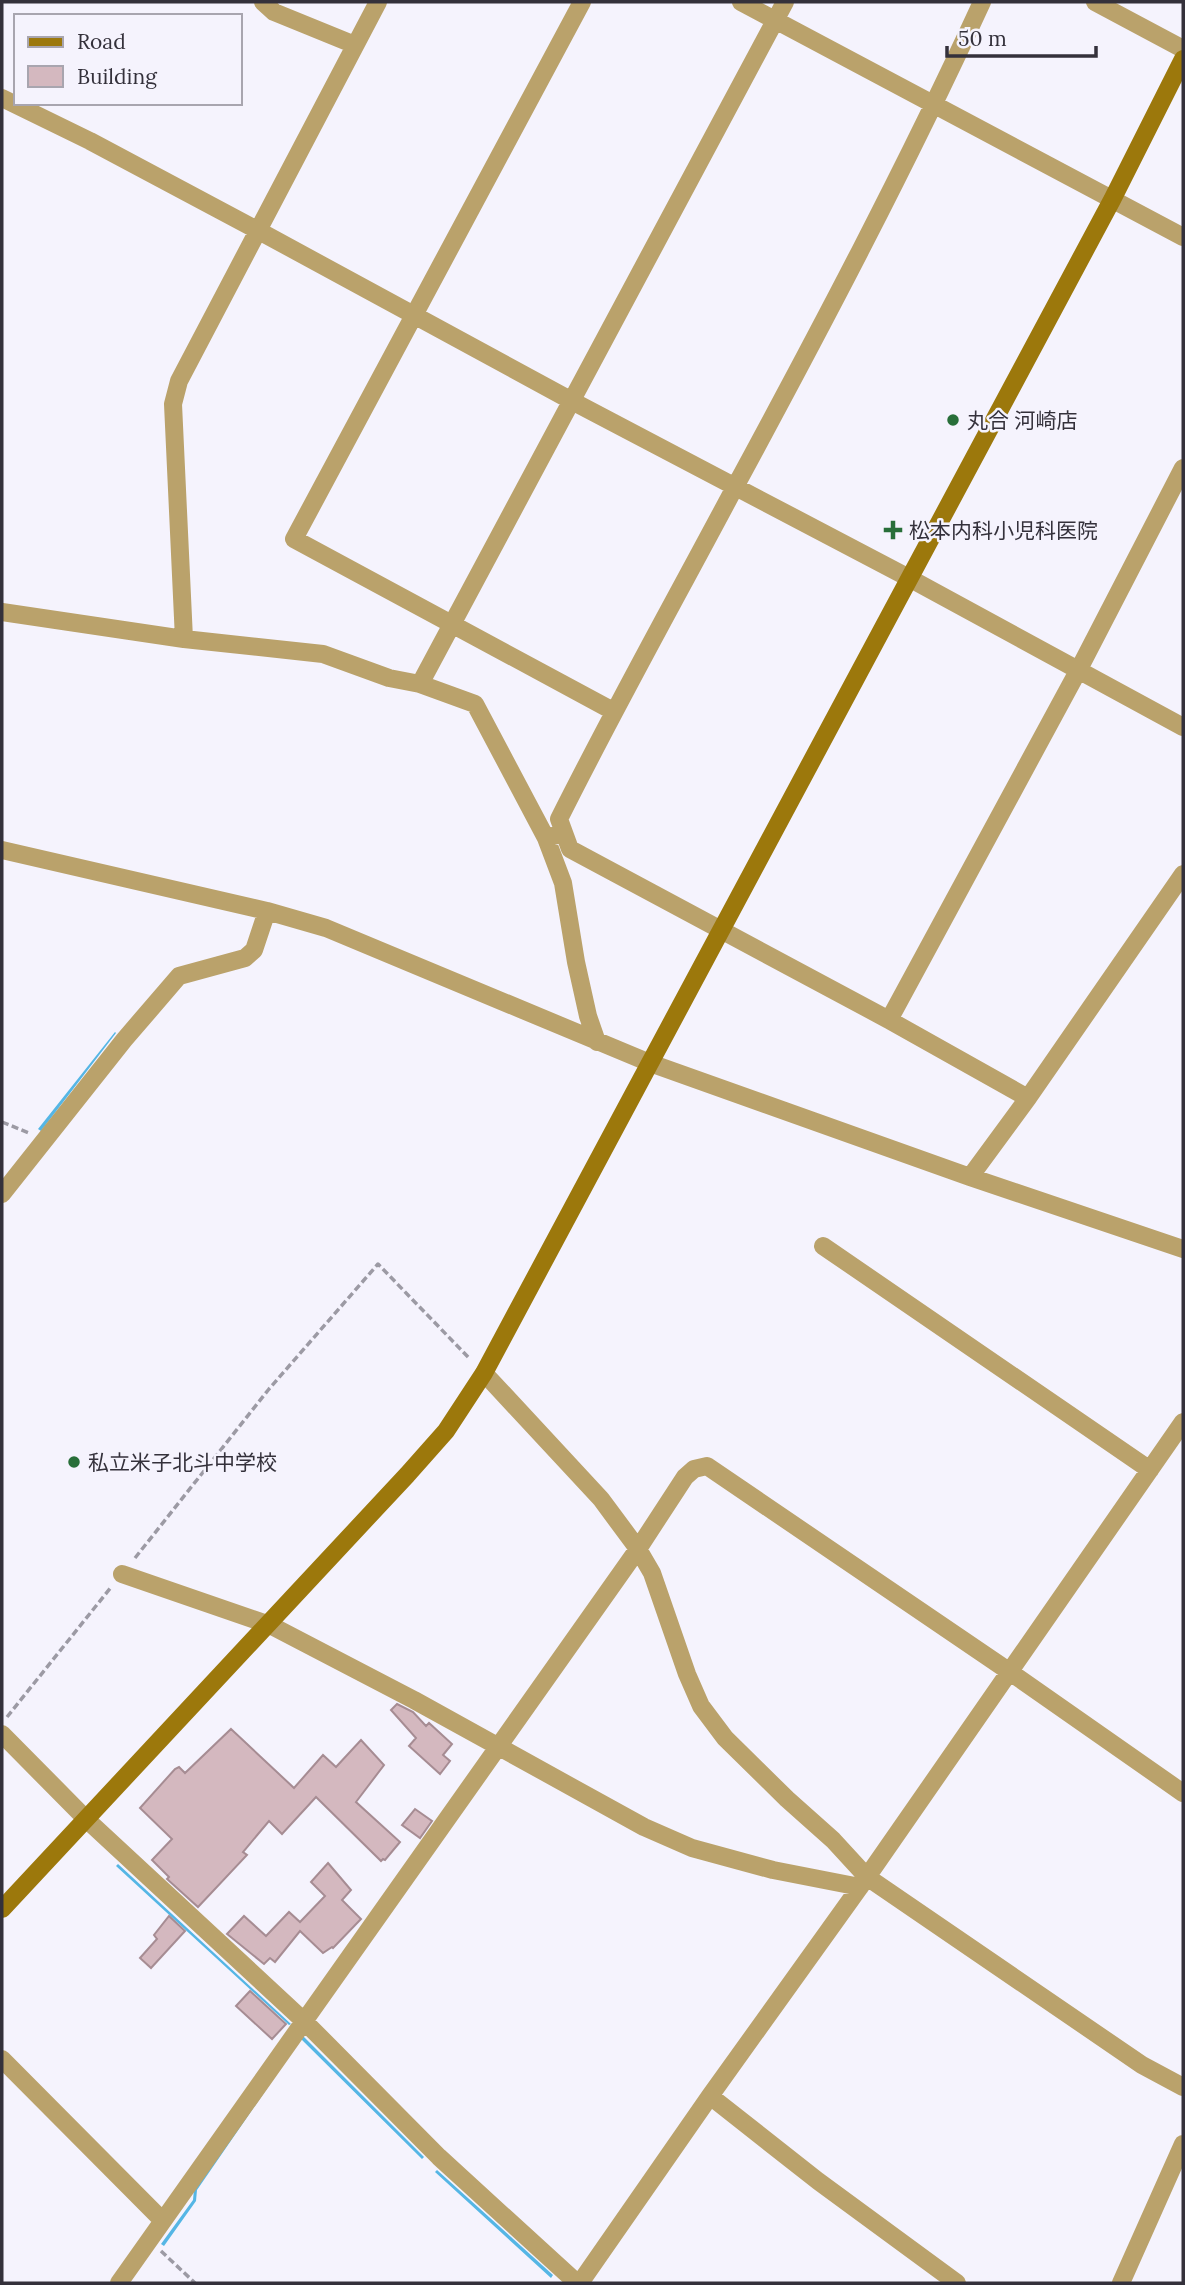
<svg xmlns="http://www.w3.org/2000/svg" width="1185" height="2285" viewBox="0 0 1185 2285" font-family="Lora,'Noto Sans JP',serif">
<rect width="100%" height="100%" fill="#f5f3fd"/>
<path fill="#55b6e5" d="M115,1032l1,1 -75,98 -3,-2z
M118,1864l173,160 -2,1 -173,-159z
M301,2034l123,123 -2,2 -121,-120 -104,151 -1,11 -32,45 -3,-2 32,-44 1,-11z
M437,2170l116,105 -2,3 -116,-106z"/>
<path fill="#d4b8bf" stroke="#a68c93" stroke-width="2" d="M397,1704l16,8 13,14 3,-3 23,21 -9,11 7,6 -10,13 -31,-28 7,-8 -25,-28z
M231,1729l63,59 29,-33 13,12 25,-27 23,25 -28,37 44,40 -15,18 -2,-1 -2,2 -65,-64 -34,37 -13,-13 -26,31 4,3 -49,52 -31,-28 2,-2 -17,-17 20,-21 -32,-31 35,-39 4,-2 6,6z
M415,1809l17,12 -12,17 -18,-13z
M328,1863l23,27 -9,10 19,19 -28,29 -1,-1 -9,6 -23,-22 -25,31 -5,-4 -6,6 -37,-30 17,-18 22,20 23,-24 11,10 25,-26 -14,-14z
M169,1916l16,15 -34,37 -11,-10 17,-19 -3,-4z
M250,1991l36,33 -14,15 -36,-33z"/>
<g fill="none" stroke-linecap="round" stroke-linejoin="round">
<path stroke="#9c9aa4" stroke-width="3.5" stroke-dasharray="7 3.5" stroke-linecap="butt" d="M2,1122l27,11
M135,1558l134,-169 109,-125 92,95
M7,1717l105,-131
M161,2251l34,32"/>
<path stroke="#baa26b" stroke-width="18" d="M263,2l11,10 81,33
M378,2l-199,379 -6,23 11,235 139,15 66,24 31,6 365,-682
M582,2l-288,537 319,172
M741,2l442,235
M982,2c-76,165 -161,326 -247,485 -59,111 -120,220 -176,332l11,30 319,171 139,78
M1095,2l88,47
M2,98l88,43 169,90 313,170 337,177 274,149
M2,612l182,27
M420,684l55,20 71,134 18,-5
M546,838l17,45 13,79 12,54 9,26
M2,850l265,61 59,17 324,135 320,114 213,72
M889,1020l189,-349 105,-203
M970,1177l58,-79 155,-224
M2,1194l122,-154 55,-64 66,-18 9,-8 13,-39
M823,1246l327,224
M484,1373l117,126 37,50 14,24 35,101 14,32 24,32 62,61 46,41 34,37 316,-455
M122,1574l148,51 144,75 230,127 48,21 81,22 87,17
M2,1734l84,85 219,203 134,135 138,126
M2,2059l160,161
M710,2096l108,85 139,102
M119,2283l519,-734 47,-72 9,-8 13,-3 303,206 173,121
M580,2283l130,-187 157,-219 275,188 41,22
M1121,2283l62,-139"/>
<path stroke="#9c780c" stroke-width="18" d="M2,1909l405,-434 39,-44 38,-58 628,-1173 71,-141"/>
</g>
<g fill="#286e39" stroke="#f5f3fd" stroke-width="2.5">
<circle cx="953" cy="420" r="7"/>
<path d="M889.5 519.5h7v7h7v7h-7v7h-7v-7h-7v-7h7z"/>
<circle cx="74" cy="1462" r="7"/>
</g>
<g text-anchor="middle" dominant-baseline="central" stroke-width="5" stroke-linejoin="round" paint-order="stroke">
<g font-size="21" fill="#34313b" stroke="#f5f3fd" text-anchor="start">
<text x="967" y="420">丸合 河崎店</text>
<text x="909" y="530">松本内科小児科医院</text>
<text x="88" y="1462">私立米子北斗中学校</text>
</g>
</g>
<rect width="1185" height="2285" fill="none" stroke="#34313b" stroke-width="7"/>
<rect x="14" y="14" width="228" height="91" fill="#f5f3fd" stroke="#a8a5af" stroke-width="2"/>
<rect x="28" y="37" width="35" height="10" fill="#9c780c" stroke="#a8a5af" stroke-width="2"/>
<text x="77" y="49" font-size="21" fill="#34313b">Road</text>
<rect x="28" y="66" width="35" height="21" fill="#d4b8bf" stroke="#a8a5af" stroke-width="2"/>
<text x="77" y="84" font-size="21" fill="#34313b">Building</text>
<path d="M947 46v10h149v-10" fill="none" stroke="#34313b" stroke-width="3.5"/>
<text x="958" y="46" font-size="21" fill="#34313b" stroke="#f5f3fd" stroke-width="5" paint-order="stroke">50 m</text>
</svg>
